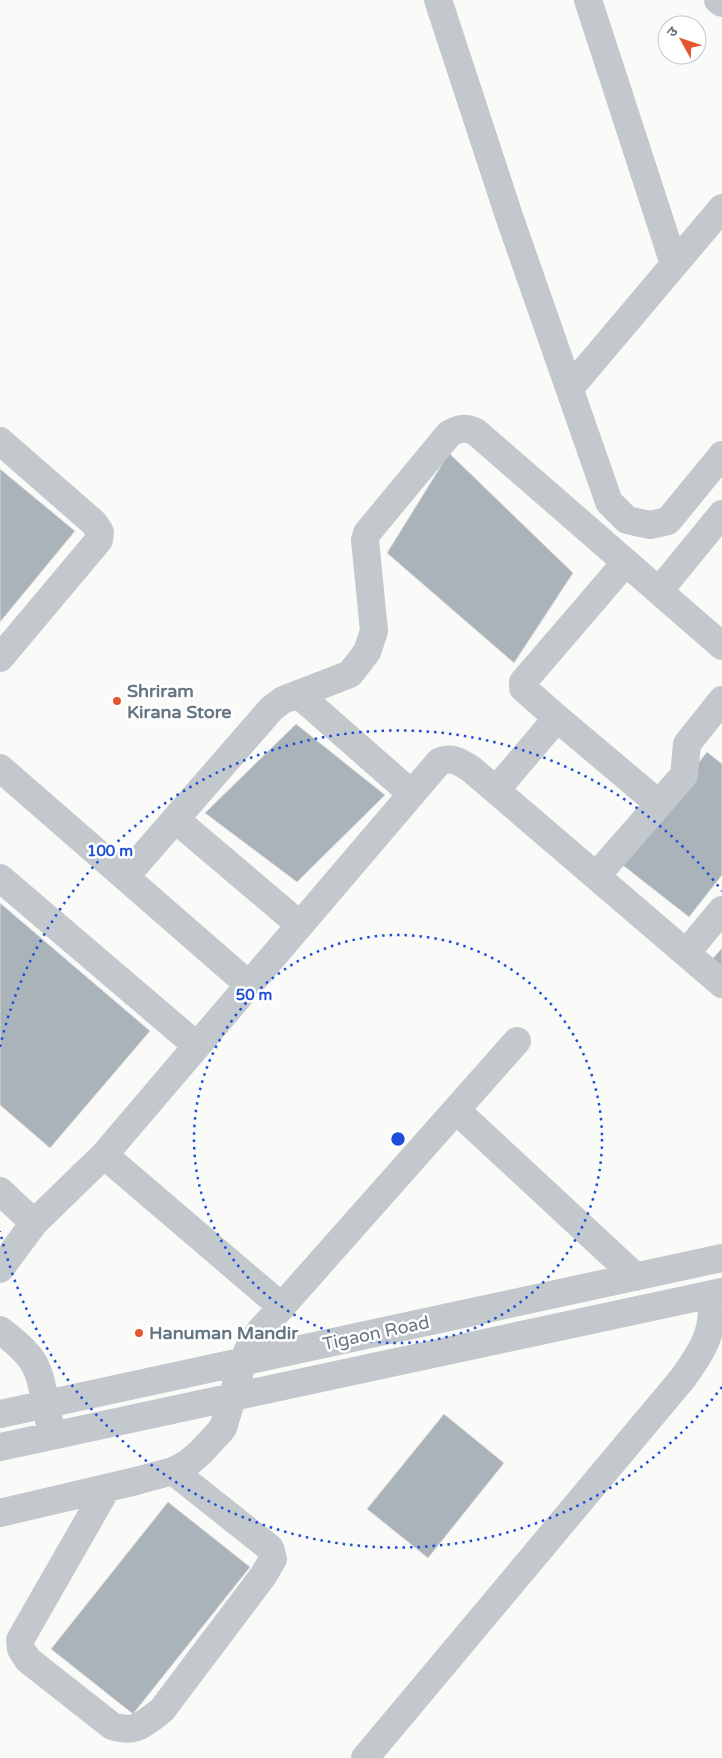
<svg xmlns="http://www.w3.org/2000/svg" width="722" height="1758" viewBox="0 0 722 1758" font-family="'Varela Round','Noto Sans Devanagari',sans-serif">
<rect width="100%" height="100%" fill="#fafaf8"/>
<path fill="#aab3b9" stroke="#dcdcda" d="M449,453l124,120 -59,90 -127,-110z
M0,469l75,62 -75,91z
M296,724l89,71 -88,87 -92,-69z
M707,752l15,12v111l-33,42 -69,-54z
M0,903l150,128 -100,117 -50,-43z
M722,948v23l-12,-9z
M444,1414l60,49 -76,95 -61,-49z
M168,1502l82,65 -117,147 -82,-65z"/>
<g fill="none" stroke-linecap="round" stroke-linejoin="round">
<path stroke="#c3c8cc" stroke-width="28" d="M438,0l71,216 100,286 18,18 23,5 18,-4 54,-66
M588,0l86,264
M718,0l4,3
M570,388l152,-180
M0,441l94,82 6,9 -1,8 -99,118
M659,591l63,-77
M298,694l114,100
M557,718l102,86 -62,71
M0,768l249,217
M496,790l61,-72 -34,-30v-6l103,-120
M659,804l25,-29 3,-31 35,-44
M175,819l125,106
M125,877l147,-169 11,-8 67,-26 17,-22 7,-21 -9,-91 2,-7 82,-99c10,-6 16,-7 27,-2l246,214
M0,878l197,168
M687,952l35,-42
M456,1110l180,167
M104,1155l178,152
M0,1191l34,32
M0,1269l34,-46 70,-68 335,-393c13,-6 21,0 32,7l251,215
M0,1330c44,33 38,41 49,91
M0,1414l722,-156
M0,1447l722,-155
M107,1488l-87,152 1,9 7,11 84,66c24,8 31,-2 50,-16l101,-134 10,-17 -3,-11 -97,-77
M0,1513l136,-32 37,-10 15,-8 13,-11 22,-24 20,-67 7,-15 10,-15 257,-290
M365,1758l318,-380c23,-33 30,-44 30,-84"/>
</g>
<g fill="none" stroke="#1d4ed8" stroke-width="2.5" stroke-dasharray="2.5 5">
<circle cx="398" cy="1139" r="204"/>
<path d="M722 1387A408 408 0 0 1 0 1231M0 1047A408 408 0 0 1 722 891"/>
</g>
<g fill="#e4572e" stroke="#fff" stroke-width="2">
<circle cx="117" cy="701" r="5"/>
<circle cx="139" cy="1333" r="5"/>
</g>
<g text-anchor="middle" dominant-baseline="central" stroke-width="5" stroke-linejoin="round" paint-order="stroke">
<g font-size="18" font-weight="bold" fill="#657683" stroke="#fff" text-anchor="start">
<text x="127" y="691">Shriram<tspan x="127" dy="21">Kirana Store</tspan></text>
<text x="149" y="1333">Hanuman Mandir</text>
</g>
<g font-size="18" fill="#657683" stroke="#fff">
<text transform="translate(376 1333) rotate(-12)">Tigaon Road</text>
</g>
</g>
<circle cx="398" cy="1139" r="8" fill="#1d4ed8" stroke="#fff" stroke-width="2.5"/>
<g font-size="15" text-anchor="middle" font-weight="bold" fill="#1d4ed8" stroke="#fff" stroke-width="5" stroke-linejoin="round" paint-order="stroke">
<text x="110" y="856">100 m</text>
<text x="254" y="1000">50 m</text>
</g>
<g transform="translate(682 40) rotate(310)"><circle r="24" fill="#ffffff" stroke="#c1c8cd"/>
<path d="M0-4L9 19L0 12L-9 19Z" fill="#e4572e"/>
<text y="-8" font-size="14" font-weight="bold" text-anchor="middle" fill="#657683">उ</text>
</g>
</svg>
